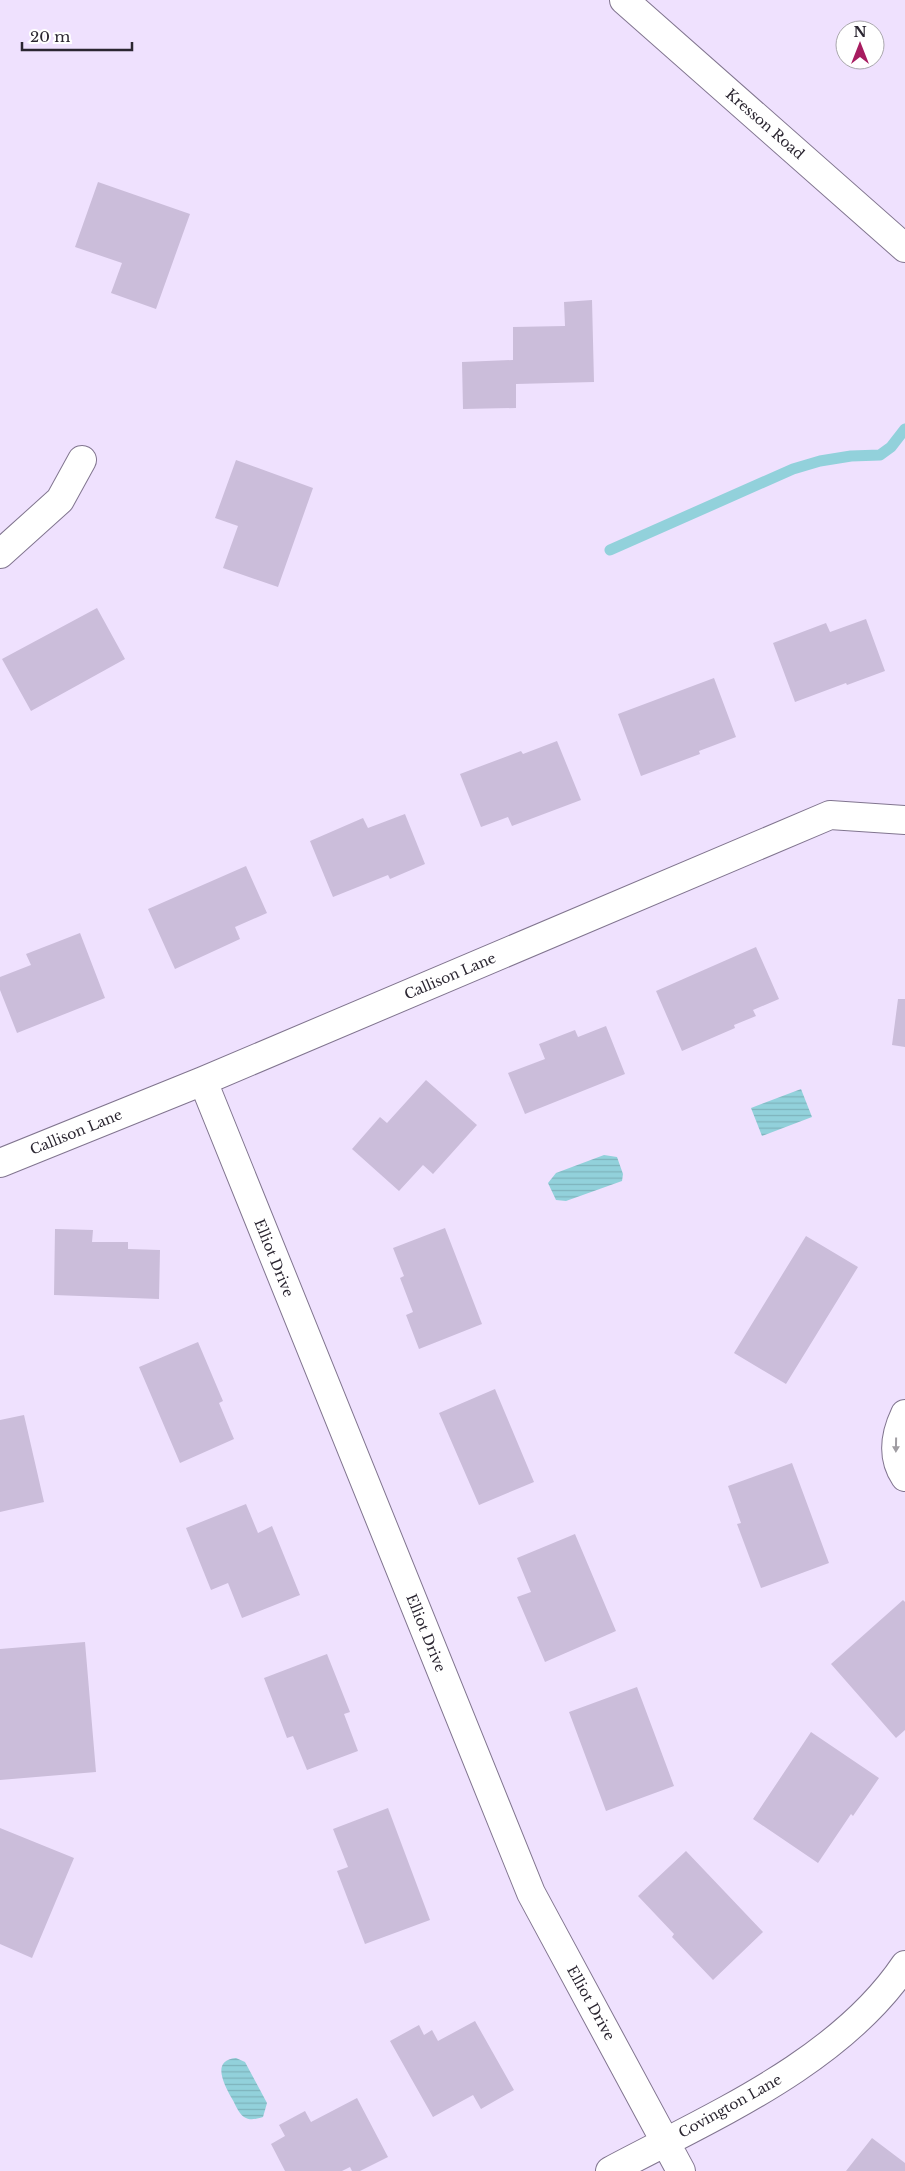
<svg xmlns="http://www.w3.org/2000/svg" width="905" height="2171" viewBox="0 0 905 2171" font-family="'Libre Baskerville',serif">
<defs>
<pattern id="water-rules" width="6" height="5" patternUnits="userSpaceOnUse" patternTransform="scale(1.25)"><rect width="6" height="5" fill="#92d1db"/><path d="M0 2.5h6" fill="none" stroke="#7eb3bc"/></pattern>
</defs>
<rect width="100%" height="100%" fill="#efe1fe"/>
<path fill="url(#water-rules)" d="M801,1089l11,28 -50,19 -11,-28z
M604,1155l13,2 6,17 -1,7 -56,20 -10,-1 -8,-17 8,-10z
M236,2058l9,4 22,41 -4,14c-7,2 -13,4 -19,0 -6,-4 -9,-14 -13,-20 -7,-13 -20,-37 5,-39z"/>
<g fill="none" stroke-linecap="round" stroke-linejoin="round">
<path stroke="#92d1db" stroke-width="11" d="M610,550l183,-81 27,-8 31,-5 29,-1 11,-8 14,-18"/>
</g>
<path fill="#cbbdda" d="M98,182l92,32 -34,95 -45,-16 11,-30 -47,-16z
M592,300l2,82 -78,2v24l-53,1 -1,-47 51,-2v-33l52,-1 -1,-24z
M236,460l77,28 -35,99 -55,-19 15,-42 -23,-8z
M97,608l28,51 -94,52 -29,-52z
M866,619l19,52 -38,14 -1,-2 -51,19 -22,-59 53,-20 4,9z
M714,678l22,59 -37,14 1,3 -59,22 -23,-62z
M557,741l24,59 -69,26 -4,-9 -27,10 -21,-53 61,-23 2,3z
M405,814l20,50 -35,15 -2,-4 -55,22 -23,-56 53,-23 5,10z
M246,866l21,47 -32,14 5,12 -65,30 -27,-60z
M80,933l25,65 -88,35 -17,-43v-13l31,-12 -5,-11z
M756,947l23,52 -26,11 3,6 -22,9 1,3 -53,23 -26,-60z
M898,999h7v48l-13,-2z
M606,1026l19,48 -100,40 -17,-41 37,-14 -6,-15 36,-14 3,7z
M426,1080l51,45 -44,49 -10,-9 -24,26 -47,-42 28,-32 7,6z
M445,1228l37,96 -63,25 -13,-34 7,-3 -13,-34 4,-2 -11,-28z
M55,1229l38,1 -1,12h36v7l32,1 -1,49 -105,-4z
M806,1236l52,31 -72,117 -52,-31z
M198,1342l25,59 -4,2 15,36 -54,24 -41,-96z
M495,1389l39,93 -55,23 -40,-92z
M24,1415l20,87 -44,10v-92z
M792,1463l37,100 -68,25 -24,-64 4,-1 -13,-37z
M246,1504l12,29 14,-7 28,69 -58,23 -14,-35 -17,7 -25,-62z
M575,1534l41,97 -71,31 -28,-65 14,-5 -14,-34z
M903,1600l2,2v128l-9,8 -65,-74z
M85,1642l11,130 -96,8v-131z
M327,1654l23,58 -6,2 14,37 -51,19 -14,-34 -6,2 -23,-60z
M637,1687l37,99 -68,25 -37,-99z
M811,1732l68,46 -26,38 -2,-2 -33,49 -65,-44z
M388,1808l42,112 -65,24 -28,-73 11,-4 -15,-38z
M0,1828l74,30 -42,100 -32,-14z
M686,1851l77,81 -50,48 -41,-43 2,-3 -36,-38z
M475,2021l39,69 -33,19 -8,-14 -40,22 -43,-76 29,-16 5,10 8,-5 6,11z
M357,2098l31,59 -28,14h-8l-2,-4 -8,4h-57l-14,-27 14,-8 -6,-11 26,-14 6,11z
M872,2138l33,25v8h-59z"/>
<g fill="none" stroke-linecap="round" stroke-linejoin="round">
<defs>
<path id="street" d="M0,554l60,-54 22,-40
M203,1081l328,812 150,278
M0,1163l203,-82 627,-266 75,5
M905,1414c-10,21 -14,42 0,63
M610,2171c101,-54 229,-108 295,-206"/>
<path id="secondary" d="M624,0l281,248"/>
</defs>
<use href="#street" stroke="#81758f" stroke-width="30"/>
<use href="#secondary" stroke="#81758f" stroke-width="30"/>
<use href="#street" stroke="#fff" stroke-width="28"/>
<use href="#secondary" stroke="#fff" stroke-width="28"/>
</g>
<defs><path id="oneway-solid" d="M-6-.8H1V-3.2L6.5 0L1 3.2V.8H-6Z" transform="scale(1.25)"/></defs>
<use fill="#a09da2" href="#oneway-solid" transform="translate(896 1445) rotate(91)"/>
<g text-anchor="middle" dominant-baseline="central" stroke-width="4.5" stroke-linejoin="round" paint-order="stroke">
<g font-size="14" fill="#2b2631" stroke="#fff">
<text transform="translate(765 124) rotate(41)">Kresson Road</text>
<text transform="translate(450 976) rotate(-23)">Callison Lane</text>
<text transform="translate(76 1132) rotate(-22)">Callison Lane</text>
<text transform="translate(274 1258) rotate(68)">Elliot Drive</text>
<text transform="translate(426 1633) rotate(68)">Elliot Drive</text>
<text transform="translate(591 2003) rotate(61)">Elliot Drive</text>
<text transform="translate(730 2106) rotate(-29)">Covington Lane</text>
</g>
</g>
<g transform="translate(860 45)"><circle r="24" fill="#ffffff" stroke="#aaa8ad"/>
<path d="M0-4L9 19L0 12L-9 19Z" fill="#a71c60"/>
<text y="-8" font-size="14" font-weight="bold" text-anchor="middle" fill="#2b2631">N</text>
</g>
<path d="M22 42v8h110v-8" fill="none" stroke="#2b2631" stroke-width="2.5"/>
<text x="30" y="42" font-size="15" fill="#2b2631" stroke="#ffffff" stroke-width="4" paint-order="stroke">20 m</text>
</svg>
